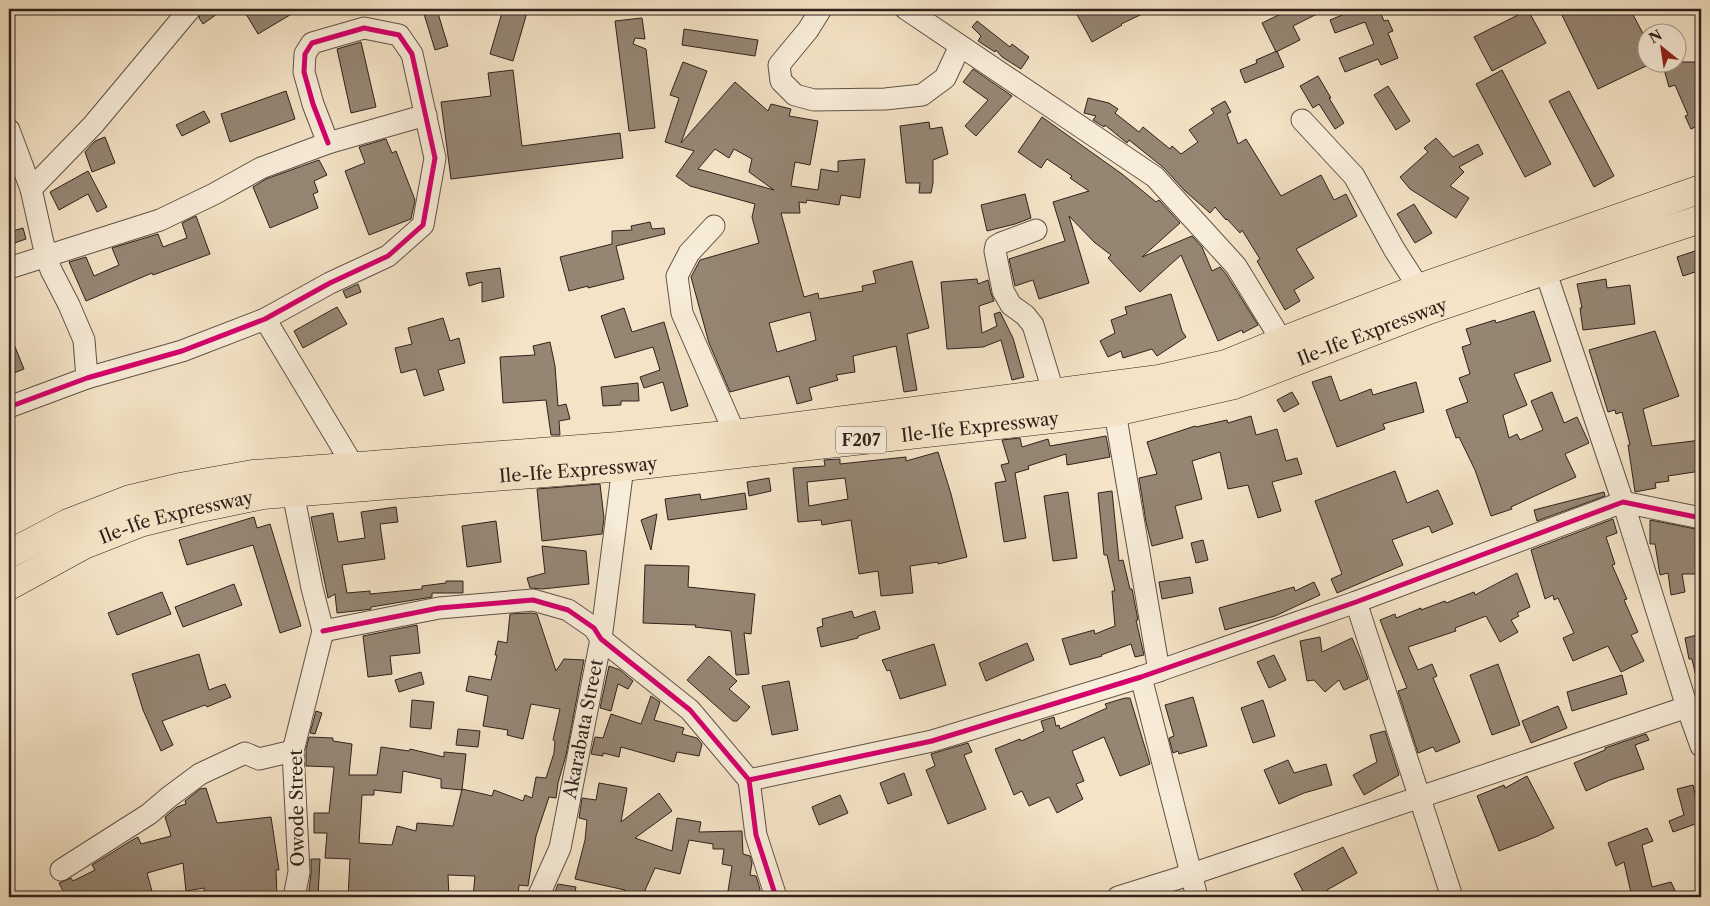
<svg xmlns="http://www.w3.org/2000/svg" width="1710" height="906" viewBox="0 0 1710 906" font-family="'Libre Caslon Text',serif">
<rect width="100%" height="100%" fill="#f4e3c6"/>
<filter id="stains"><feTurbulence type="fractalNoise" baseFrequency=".004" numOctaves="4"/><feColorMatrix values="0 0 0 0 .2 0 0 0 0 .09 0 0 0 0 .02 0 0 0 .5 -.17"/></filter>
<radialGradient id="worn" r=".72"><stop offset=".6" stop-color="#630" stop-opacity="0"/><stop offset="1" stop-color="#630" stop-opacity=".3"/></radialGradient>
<path fill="#958674" stroke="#2f221c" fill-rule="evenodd" d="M202,9h22l-21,15 -4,-6z
M243,9h57l-42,25z
M503,9h25l-15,52 -23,-7z
M1074,9h79l-32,15 1,1 -30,17z
M1291,9h36l-34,17 7,14 -24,12 -14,-29z
M1357,9h22l5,12 4,-1 5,11 -5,2 10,25 -17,7 -3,-6 -33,13 -6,-14 35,-14 -9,-22 -30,11 -5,-13z
M1559,9h71l18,34v22l-50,24z
M437,10l11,36 -13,4 -11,-36z
M1528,10l18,33 -54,28 -18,-34z
M642,18l3,21 -10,-1 -2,6 13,5 9,79 -26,3 -14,-110z
M977,21l33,26 2,-3 17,13 -8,12 -19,-12 -6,-7 -1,2 -17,-11 3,-5 -9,-9z
M684,29l74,11 -3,16 -73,-11z
M361,42l15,65 -25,6 -14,-64z
M1277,51l7,16 -39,16 -5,-13 17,-7 -1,-3z
M683,62l24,9 -26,72 54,-61 33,29 3,-7 20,5 -2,7 29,5 -8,44 -15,-3 -4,24 27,4 3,-21 17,3v-11l27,-2 -5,39 -19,-3 -2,10 -32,-5 -1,3 -7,-1 1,11h-19l23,84 14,-4 1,6 44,-8 -1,-5 14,-3 -3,-12 39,-10 17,67 -22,6 10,56 -13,2 -8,-46 -43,10 2,16 -19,3 2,5 -29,8 3,12 -15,4 -8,-28 -59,16 -21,-49 -18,-66 9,-17 59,-17 -7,-26 3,-13 -65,-18 -14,-10 18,-25 -29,-9 14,-44 -9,-3zM715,149l14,9 5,-9 18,10 -3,13 25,18 -76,-21zM810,312l6,28 -39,12 -8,-29z
M1662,62h36l3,9v53l-10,5 -6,-13 3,-1 -13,-30 -6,2z
M973,69l39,27 -36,40 -11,-10 23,-26 -25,-18z
M513,70l9,76 98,-13 3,25 -172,21 -10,-77 50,-6 -3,-23z
M1502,70l49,94 -26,13 -49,-93z
M1318,76l13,22h-2l15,25 -9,6 -16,-25 -6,4 -13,-22z
M1388,86l22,35 -14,9 -22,-35z
M286,91l9,28 -65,23 -9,-28z
M1569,91l45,85 -20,11 -45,-86z
M1088,98l21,5 9,6 -3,4 24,19 4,-5 27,22 2,-3 9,8 17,-12 -9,-12 25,-17 -3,-4 14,-8 6,11 -4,2 11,30 8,-5 35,57 40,-21 13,25 12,-6 11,22 -61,33 18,29 -20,12 6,11 -15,9 -28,-49 3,-2 -18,-29 -2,3 -13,-14 -1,1 -11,-13 -5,6 -25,-22 -21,-23 -35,-28 -2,3 -22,-18 -1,2 -11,-7 3,-4 -12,-3z
M204,111l6,11 -28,14 -6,-11z
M1042,117l80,57 34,28 3,-2 21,23 -38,34 50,-21 10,11 10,24 8,-4 6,7 32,51 -15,8 -1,-3 -24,11 -37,-86 -41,37 -32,-34 3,-3 -17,-13 -25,-26 20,67 -50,16 -6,-19 -18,6 -6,-27 56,-18 -12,-39 36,-11 -19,-13 2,-2 -25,-17 -6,9 -23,-16z
M929,122l1,7 12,-2 6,27 -15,6v23l-2,10h-12l1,-10h-14l-6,-57z
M105,137l10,26 -23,9 -7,-20 10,-11z
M1436,138l17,19 25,-13 5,10 -24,13 5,5 -14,14 19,12 -13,20 -46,-29 -10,-12 28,-25 -4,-4z
M386,139l6,14 4,-2 19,49 -4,19 -42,16 -24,-64 20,-8 -6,-16z
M319,160l8,15 -13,6 4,11 -5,2 5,14 -48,20 -17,-41 13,-8z
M88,171l19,36 -10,5 -9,-18 -29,16 -9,-18z
M1025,194l6,24 -16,6 -28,7 -6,-26z
M1414,204l18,29 -17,10 -18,-29z
M196,216l14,38 -57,21 -1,-2 -66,28 -17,-39 17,-5 8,19 25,-11 -7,-17 46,-14 5,13 24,-9 -5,-15z
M650,222l2,7 12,-1 1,6 -49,12 8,33 -36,9v-2l-19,5 -9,-34 52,-13v-13l20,-1 -1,-4z
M23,228l3,11 -17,6v-13z
M1701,249v21l-18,6 -6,-19z
M500,268l4,29 -22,5v-20l-13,4 -3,-13z
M977,279l1,5 10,-4 3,13 3,8 -15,5 3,27 15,-7 -3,-12 6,-2 13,26 11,39 -12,3 -11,-40 -18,7 -36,2 -6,-67z
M1606,279l1,9 23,-3 5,39 -52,6 -3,-22h2l-5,-24z
M358,284l3,8 -15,6 -3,-7z
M1171,294l11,37 4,6 -29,19 -5,-7 -29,9 -2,-7 -13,6 -8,-16 15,-8 -4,-13 16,-6 -2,-7z
M337,307l10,17 -44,24 -9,-17z
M624,308l8,24 32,-10 24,84 -17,5 -8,-29 -19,6 -4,-11 20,-7 -7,-23 -38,11 -14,-42z
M1534,311l17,50 -37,13 13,31 -24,10 6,23 8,-4 3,6 23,-10 -12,-29 21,-9 12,31 13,-6 12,26 -24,11 11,23 -65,30 1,2 -21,7 -16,-46 -16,-33 -3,1 -10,-28 22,-8 -9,-24 11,-4 -8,-27 9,-3 -5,-15 29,-9 1,3z
M443,318l7,23 9,-3 6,25 -27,7 6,20 -20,6 -8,-27 -15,4 -6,-25 17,-4 -4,-16z
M1655,331l24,65 -36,13 9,37 49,-6v31l-33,5 1,5 -14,2 1,5 -21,4 -7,-47h2l-8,-33 -6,2 -1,-4 -7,2 -19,-62z
M9,332l15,37 -15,6z
M550,342l5,24 3,40 8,-2 4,15 -11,2 1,14h-9l-5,-35 -43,3 -3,-46 35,-2 -2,-9z
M1331,376l9,25 31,-12 2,6 43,-13 8,30 -41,12 2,5 -48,18 -25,-65z
M638,383l1,18h-18v4l-18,1 -2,-19z
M1292,392l7,12 -15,8 -7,-12z
M1251,416l5,19 21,-6 9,32 11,-3 5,16 -30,8 9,29 -23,7 -10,-33 -20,4 -8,-37 -28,9 10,38 -27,7 8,32 -31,8 -6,-24 -7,-44 18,-4 -10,-32 48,-16 1,1 31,-7 1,3z
M1106,436l4,21 -43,8 -1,-11 -38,12 1,3 -14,4 11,65 -22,4 -9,-59 11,-2 -5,-16 8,-2 -7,-23 18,-2 2,9 26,-8 2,7z
M938,452l13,42 16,63 -29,7v-2l-28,4 3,27 -32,3 -3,-25 -19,3 -8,-54 -29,5 -1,-5 -23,2 -5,-54 32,-2 -1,-6 16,-1v5l66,-7v4zM845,478l3,21 -39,7 -2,-24z
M1395,471l12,32 31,-13 15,34 -21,9 -3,-7 -37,14 11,25 -66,28 -6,-14 11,-5 -27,-73z
M769,478l2,13 -22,5 -2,-14z
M600,484l4,34 -2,16 -60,7 -5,-52z
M1112,491l7,70 4,-1 7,29h2l6,31h-2l8,35 -9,2 -4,-13 -30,11 1,1 -32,9 -8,-26 32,-9 1,4 20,-8 -3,-35h3l-8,-36h-3l-6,-62z
M1068,492l9,66 -24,3 -9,-65z
M1604,492l1,4 -68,25 -3,-11z
M745,493l2,16 -79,11 -3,-21 35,-5 1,6z
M396,507l2,15 -18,2 5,35 -43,6 5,28 23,-2v3l52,-5v-3l24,-3v-2h17v12h-31v4l-61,10v2l-7,1 -27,3 -2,-19 -7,4 -17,-81 22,-4 5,29 27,-4 -4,-26z
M657,514l-6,36 -10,-30z
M254,517l3,11 13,-4 31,102 -21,7 -27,-88 -66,20 -8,-25z
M1613,519l4,14 -11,4 9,27 -3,1 15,34 -3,1 14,32 -7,3 13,26 -23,11 -13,-26 -35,15 -10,-23 11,-5 -16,-35 -4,2 -1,-5 -8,4 -14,-49z
M1650,520l51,10v44h-19l3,18 -14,3 -3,-22 -8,2 -5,-31h-5z
M496,521l5,41 -34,5 -5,-41z
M1203,540l5,20 -12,3 -5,-20z
M542,546l44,5 3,33 -47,5 -12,-1 -3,-10 18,-5z
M645,565l44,1 -1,21 67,7 -4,40 -7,-1 5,41 -13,1 -5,-44 -36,-4 1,-2 -53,-2z
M1517,573l13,34 -13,6 2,3 -8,4 7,12 -18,10 -14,-26 -31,12 1,3 -48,16 10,23 14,-6 5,12 -4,2 27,64 -24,10 -3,-5 -15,6 -20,-62 9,-3 -27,-68 15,-6 1,4 25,-10v2l24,-9 1,2 28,-11 1,3z
M1190,577l3,16 -31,6 -3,-17z
M1314,582l6,13 -45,21 -50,14 -6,-22 75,-21 1,4z
M234,584l8,21 -59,22 -8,-20z
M162,592l9,22 -54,21 -9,-22z
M852,611l2,7 21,-7 5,18 -22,7v2l-37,9 -4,-19 6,-2 -1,-7z
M531,613l6,1 19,57 8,-12 20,1 -18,95 -8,28 -2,15 -7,-1 -13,39 -8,50 -9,-1 -1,12h-45l2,-21 -27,-1 1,22h-101l2,-38 -25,-1 2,-25h-13v-20h15l5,-46 -28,-1v-17l3,-12 24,1v3l19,3 -3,31h28l4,-28 28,4 1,-2 34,8v-5l22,2 -4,36 -21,-2v-9l-38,-8 -2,22 -27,-3v5h-12l-3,48 33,2 5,-19 19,5 1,-8 36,3 9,-37 30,7 2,-6 29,11 2,-6 7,3 4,-21 10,1 8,-25 1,-12 -2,-1 7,-31 -29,-5 -8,35 -16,-4 1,-5 -25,-4 5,-30 -22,-5 3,-15 22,4 6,-25h-2l3,-14 9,2 3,-29z
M417,625l3,28 -30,3 2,18 -24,3 -5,-41z
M1701,634v46l-4,1 -5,-22h-3l-4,-21z
M1320,637l2,15 30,-14 9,21 7,20 -24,11 -5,-10 -14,12 -11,-12 -7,1 -7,-40z
M1027,643l7,17 -48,21 -7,-18z
M934,644l12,41 -46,14 -10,-29 -3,1 -5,-11z
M199,654l10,36 16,-6 6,13 -24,10 -2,-2 -43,16 11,24 -12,6 -18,-41 -11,-36z
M1274,655l12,25 -17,8 -12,-26z
M709,656l28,25 -8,8 21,18 -13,14h-4l-46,-41z
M1498,664l22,61 -28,10 -22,-60z
M609,666l11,4 13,11 -5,8 -10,-5 -7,27 -11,-3z
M421,672l3,12 -25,8 -4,-12z
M1622,675l5,19 -55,17 -5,-19z
M789,681l9,49 -26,5 -10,-49z
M651,696l9,6 -6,18 30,8 -2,6 15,4 5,6 -3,12 -22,-4 -3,10 -53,-15 -2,10 -16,-4v3l-12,-2 4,-17 8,1 8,-24 30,10z
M1193,697l14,49 -28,8 -1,-3 -5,2 -4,-15 5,-2 -9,-31z
M1125,698h5l20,66 -30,12 -16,-39 -32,14 12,30 -8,3 7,15 -26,14 -8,-16 -20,9 -7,-15 -8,4 -19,-46 25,-10 1,2 23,-10 -3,-10 13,-4 2,9 3,-1 1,4 47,-21 -2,-4z
M412,700l22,2 -3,27 -21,-2z
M1263,700l12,36 -22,7 -12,-35z
M1558,706l9,22 -36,15 -9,-22z
M316,711l6,2 -7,21 -5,-1z
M458,729l22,2 -2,16 -22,-2z
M1385,731l14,44 -35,20 -11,-20 24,-13 -7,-27z
M1646,734l3,6 -14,5 9,24 -34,11 -24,11 -12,-28 31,-13v-2z
M968,743l4,9 -8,3 22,54 -38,15 -22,-54 9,-4 -4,-12z
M1288,760l6,13 32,-9 6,21 -28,8 -25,11 -15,-34z
M904,773l8,22 -24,9 -8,-21z
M1527,776l27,52 -16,8 -39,15 -22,-55 27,-11 1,3z
M599,783l28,5 -6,34 38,-29 13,18 -37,27 37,13 5,-33 24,4 -2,10 43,-1 1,23 7,2 2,7 -2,12 6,1 4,13 -1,8h-32l5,-31 -10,-2 2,-15h-11v-5l-24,-4 -9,34 -25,-6 -13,29h-20l3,-7 -50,-11 10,-39 2,-20 -8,-2 3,-20 14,2z
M1693,785l5,22h3v15l-28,10 -4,-11 15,-6 -7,-26z
M206,788l11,35 54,-6 8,53h-3l1,27h-72l-1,-9 -18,3 -3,-28 -36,10 6,22 -7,2h-80l-7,-14 12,-5 2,3 22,-11 -3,-5 42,-26 4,-2 3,7 30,-8 -6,-19 12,-10 9,-3 -1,-3 15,-12z
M840,795l8,18 -29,12 -7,-18z
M1647,828l6,13 -11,4 10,42 19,-5 7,15h-49v-3l2,-1 -7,-31 -8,4 -8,-23z
M1343,847l14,26 -30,17 1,2 -11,5h-11l-12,-23z
M311,859h9l-2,38h-10l3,-23z
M558,884l18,3 -2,10h-21z"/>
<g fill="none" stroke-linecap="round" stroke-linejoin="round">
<defs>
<g id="minor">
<path d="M821,9l-13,21 -29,35 2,16 14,14 19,5 71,-1 37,-4 23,-17 15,-32"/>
<path d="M906,9l249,168 81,89 46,75 5,12"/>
<path d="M1302,120l52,56 40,73 25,39"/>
<path d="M9,130l22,59"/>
<path d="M714,226l-25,27 -12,23 5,37 53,121"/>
<path d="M1036,230l-35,13 -5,3 -1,5 8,40 8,14 14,10 8,10 21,69"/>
<path d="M9,268l151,-48 54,-26 47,-26 67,-25 98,-28"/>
<path d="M1545,270l78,232 64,205 14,39"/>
<path d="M265,319l89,148"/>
<path d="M87,378l-3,-38 -15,-35 -18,-35 -5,-14 -15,-67 62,-64 97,-116"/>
<path d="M9,407l78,-29 95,-27 83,-32 65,-36 58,-27 35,-31 12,-67 -23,-104 -13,-19 -35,-7 -52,15 -7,11 -1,18 9,32 15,39"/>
<path d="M1115,412l44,259"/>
<path d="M293,493l19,95 11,43 -30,120 6,121 -5,25"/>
<path d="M1356,602l96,295"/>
<path d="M323,631l116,-23 94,-8 35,10 26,18 7,11 89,71 59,70 7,55 20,62"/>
<path d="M1141,677l56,220"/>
<path d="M749,780l183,-39 209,-64 215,-75 267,-100 78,16"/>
<path d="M61,870l88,-56 20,-17 31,-23 45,-21 14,6 34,-8"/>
<path id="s1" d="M538,897l22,-49 41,-209 22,-172"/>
<path d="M1118,897l74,-23 495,-167"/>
</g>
<g id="major">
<path d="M9,554l59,-31 62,-24 50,-12 73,-13 365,-28 117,-12 424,-55 67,-15 56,-23 137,-53 282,-99"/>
<path id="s2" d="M9,586l75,-41 56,-22 60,-15 63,-13 360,-28 492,-55 119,-27 195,-75 192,-65 80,-26"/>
</g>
</defs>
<use href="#minor" stroke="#605246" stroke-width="23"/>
<use href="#major" stroke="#2f221c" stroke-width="29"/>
<use href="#minor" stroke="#f8edda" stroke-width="21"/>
<use href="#major" stroke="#f4e3c6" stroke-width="28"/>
<defs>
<path id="cycleway" d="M9,407l78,-29 95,-27 83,-32 65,-36 58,-27 35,-31 12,-67 -23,-104 -13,-19 -35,-7 -52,15 -7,11 -1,18 9,32 15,39
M323,631l116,-23 94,-8 35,10 26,18 7,11 89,71 59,70 7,55 20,62
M749,780l183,-39 209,-64 215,-75 267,-100 78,16"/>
</defs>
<use href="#cycleway" stroke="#f8edda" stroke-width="8"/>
<use href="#cycleway" stroke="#d6006c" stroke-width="5"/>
</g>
<g text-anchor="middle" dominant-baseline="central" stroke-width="4.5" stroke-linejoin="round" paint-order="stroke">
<rect fill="#f8edda" stroke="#6b5f55" stroke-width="1" x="836" y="426.5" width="50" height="27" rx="4"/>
<g font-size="16" font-weight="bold" fill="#2f221c">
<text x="861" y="440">F207</text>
</g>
<g font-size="18" fill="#2f221c" stroke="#f8edda">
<text stroke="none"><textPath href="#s2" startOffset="1398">Ile-Ife Expressway</textPath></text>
<text stroke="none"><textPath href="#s2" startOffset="992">Ile-Ife Expressway</textPath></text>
<text stroke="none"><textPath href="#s2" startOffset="588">Ile-Ife Expressway</textPath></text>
<text stroke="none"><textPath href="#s2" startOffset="182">Ile-Ife Expressway</textPath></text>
<text stroke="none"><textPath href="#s1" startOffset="175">Akarabata Street</textPath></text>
<text transform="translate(297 808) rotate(-91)">Owode Street</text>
</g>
</g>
<rect width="1710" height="906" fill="none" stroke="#f4e3c6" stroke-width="30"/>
<rect x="10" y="10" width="1690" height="886" fill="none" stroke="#2f221c" stroke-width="2.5"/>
<rect x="15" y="15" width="1680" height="876" fill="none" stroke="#2f221c"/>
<g transform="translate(1662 48) rotate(330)"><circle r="24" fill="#f8edda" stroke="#a89c8e"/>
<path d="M0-4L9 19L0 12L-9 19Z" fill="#8f2418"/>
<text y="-8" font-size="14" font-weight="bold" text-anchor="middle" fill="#2f221c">N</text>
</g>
<rect width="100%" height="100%" filter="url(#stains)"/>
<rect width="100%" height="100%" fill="url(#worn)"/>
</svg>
